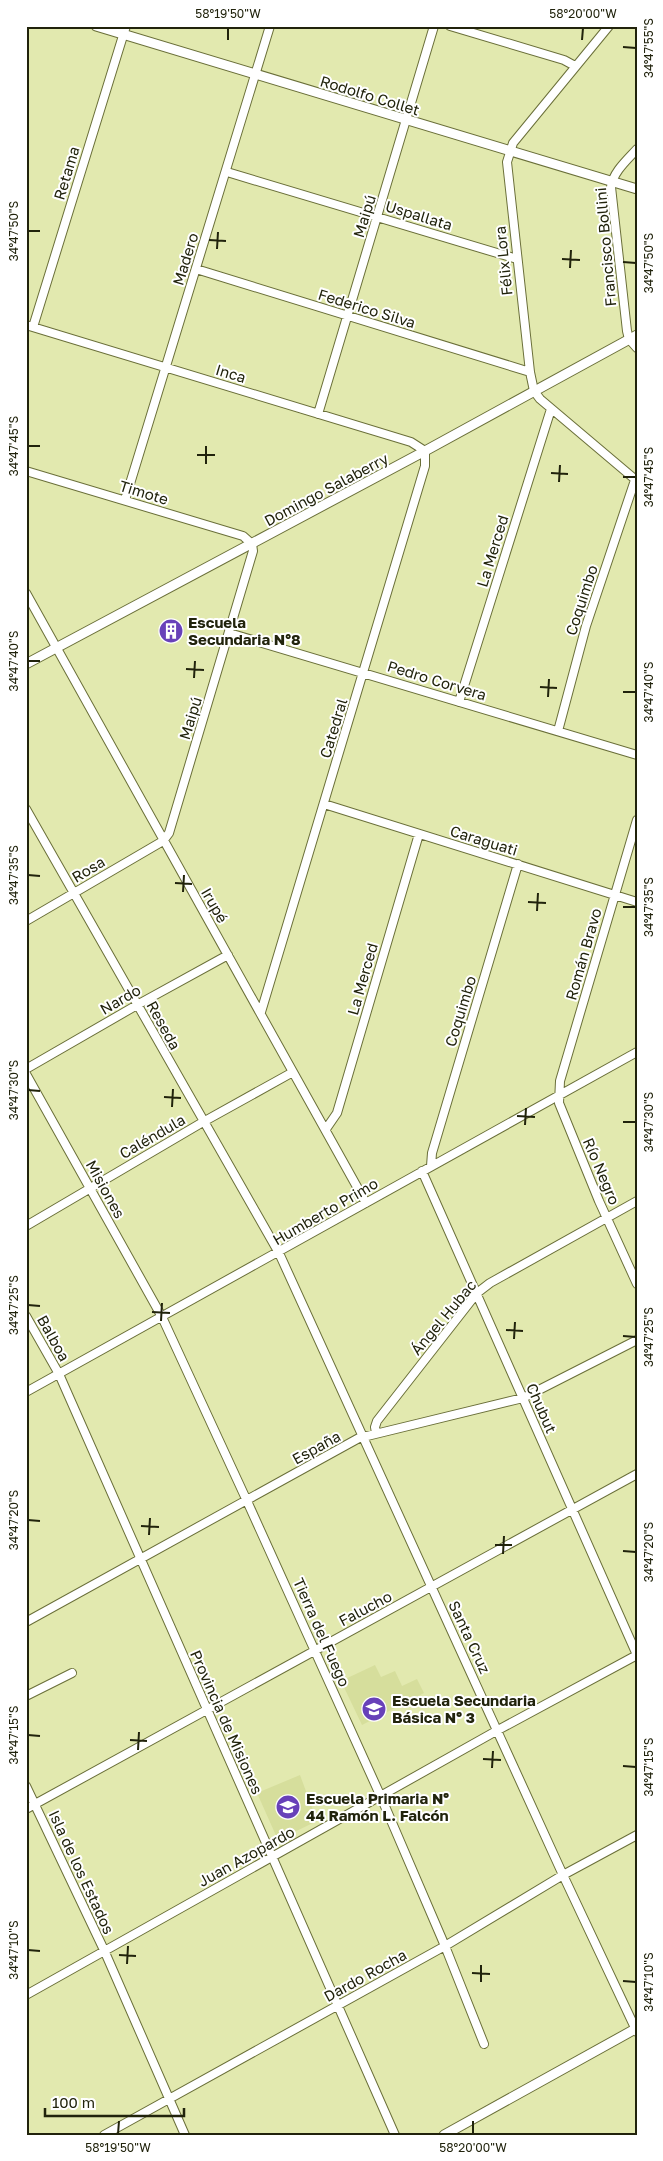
<svg xmlns="http://www.w3.org/2000/svg" width="663" height="2161" viewBox="0 0 663 2161" font-family="'Golos Text',sans-serif">
<rect width="100%" height="100%" fill="#e2e9af"/>
<path fill="#d6de9c" d="M375,1665l6,12 14,-6 7,15 15,-7 7,14 -62,32 -21,-44z
M300,1775l17,46 -39,19 -21,-47z"/>
<g fill="none" stroke-linecap="round" stroke-linejoin="round">
<defs>
<path id="minor" d="M450,26l114,34 11,6
M609,26l-96,117 -6,19 23,210 4,19 6,8 97,82
M637,149c-10,11 -24,23 -26,38l16,144 2,8 8,9
M227,172l290,87
M196,269l334,103
M26,325l385,117 14,9v15l-164,546
M33,327l93,-301
M318,414l116,-388
M26,471l217,65 9,8 1,7 -84,282 -6,8 -137,80
M125,500l145,-474
M26,593l340,610
M229,633l408,122
M459,702l92,-293
M558,731l28,-105 49,-146
M324,804l313,98
M26,809l253,444 284,622 74,157
M637,820l-77,261 -1,22 40,98 38,83
M26,1069l111,-64 91,-50
M26,1074l136,243 85,184 134,296 64,149 39,98
M326,1129l11,-16 82,-279
M431,1166l1,-13 86,-289
M26,1226l177,-104 90,-50
M26,1316l33,58 336,761
M26,1392l611,-340
M376,1433l-1,-6 2,-6 100,-128 13,-10 147,-82
M26,1622l333,-184 164,-40 114,-58
M26,1696l46,-23
M26,1786l78,164 81,185
M26,1809l611,-335
M26,1995l472,-265 139,-75 -215,-484
M104,2135l341,-189 118,-71 74,-40"/>
<path id="tertiary" d="M96,26l541,163
M26,664l399,-213 212,-116
M444,2135l193,-107"/>
</defs>
<use href="#minor" stroke="#6a6f39" stroke-width="10"/>
<use href="#tertiary" stroke="#6a6f39" stroke-width="11"/>
<use href="#minor" stroke="#fff" stroke-width="8"/>
<use href="#tertiary" stroke="#fff" stroke-width="9"/>
</g>
<path fill="none" stroke="#21230c" stroke-width="2" d="M228,40v-12M582,40l1,-12M623,47l13,1M28,231h12M209,240l17,1M217,249l1,-17M562,259l18,1M623,262l13,1M570,268l1,-18M28,446h12M197,455h18M206,464v-18M551,473l17,1M623,477h13M559,482l1,-17M28,661h12M186,669l18,1M194,678l1,-17M540,687l17,1M623,692h13M548,697l1,-18M28,875l12,1M175,883l17,1M183,892l1,-17M528,902l18,1M623,907h13M537,911l1,-18M28,1090l12,1M164,1097l17,1M172,1107l1,-18M517,1116l18,1M623,1122h13M525,1125l1,-17M28,1305l12,1M152,1312l18,1M161,1321l1,-18M506,1330l17,1M623,1336l13,1M514,1339l1,-17M28,1520l12,1M141,1526l18,1M149,1535l1,-17M495,1545h17M623,1551l13,1M503,1554l1,-18M28,1735l12,1M130,1740l17,1M138,1750l1,-18M483,1759l18,1M623,1766l13,1M492,1768l1,-17M28,1950l12,1M119,1955l17,1M127,1964l1,-18M472,1973l18,1M623,1981l13,1M481,1982v-17M118,2134l1,-13M473,2134v-13"/>
<defs>
<symbol id="building-disc" viewBox="-11 -11 22 22"><circle r="9.5" fill="#6841b9" stroke="#fff"/><path d="M-4-6H4V6H1V3H-1V6H-4ZM-2.5-4.3h1.7v1.8h-1.7ZM.8-4.3h1.7v1.8H.8ZM-2.5-1h1.7V.8h-1.7ZM.8-1h1.7V.8H.8Z" fill="#fff"/></symbol>
<symbol id="school-disc" viewBox="-11 -11 22 22"><circle r="9.5" fill="#6841b9" stroke="#fff"/><path d="M0-5L7-2L0 1L-7-2ZM-4 1L0 2.5L4 1V4Q0 6-4 4Z" fill="#fff"/></symbol>
</defs>
<g fill-rule="evenodd">
<use href="#building-disc" x="157" y="617" width="28" height="28"/>
<use href="#school-disc" x="360" y="1695" width="28" height="28"/>
<use href="#school-disc" x="274" y="1793" width="28" height="28"/>
</g>
<g text-anchor="middle" dominant-baseline="central" stroke-width="4" stroke-linejoin="round" paint-order="stroke">
<g font-size="15" fill="#21230c" stroke="#fff">
<text transform="translate(370 95) rotate(17)">Rodolfo Collet</text>
<text transform="translate(66 173) rotate(-73)">Retama</text>
<text transform="translate(419 215) rotate(17)">Uspallata</text>
<text transform="translate(364 216) rotate(-73)">Maipú</text>
<text transform="translate(605 247) rotate(-95)">Francisco Bollini</text>
<text transform="translate(185 259) rotate(-73)">Madero</text>
<text transform="translate(503 261) rotate(-96)">Félix Lora</text>
<text transform="translate(367 308) rotate(17)">Federico Silva</text>
<text transform="translate(231 373) rotate(17)">Inca</text>
<text transform="translate(326 489) rotate(-28)">Domingo Salaberry</text>
<text transform="translate(144 492) rotate(17)">Timote</text>
<text transform="translate(492 551) rotate(-73)">La Merced</text>
<text transform="translate(581 600) rotate(-72)">Coquimbo</text>
<text transform="translate(437 680) rotate(17)">Pedro Corvera</text>
<text transform="translate(190 718) rotate(-73)">Maipú</text>
<text transform="translate(333 728) rotate(-73)">Catedral</text>
<text transform="translate(484 840) rotate(17)">Caraguati</text>
<text transform="translate(88 869) rotate(-31)">Rosa</text>
<text transform="translate(215 905) rotate(60)">Irupé</text>
<text transform="translate(583 954) rotate(-74)">Román Bravo</text>
<text transform="translate(362 979) rotate(-74)">La Merced</text>
<text transform="translate(120 999) rotate(-30)">Nardo</text>
<text transform="translate(460 1011) rotate(-73)">Coquimbo</text>
<text transform="translate(164 1025) rotate(61)">Reseda</text>
<text transform="translate(152 1136) rotate(-30)">Caléndula</text>
<text transform="translate(602 1171) rotate(67)">Río Negro</text>
<text transform="translate(106 1189) rotate(61)">Misiones</text>
<text transform="translate(325 1211) rotate(-30)">Humberto Primo</text>
<text transform="translate(443 1317) rotate(-50)">Ángel Hubac</text>
<text transform="translate(54 1338) rotate(61)">Balboa</text>
<text transform="translate(542 1408) rotate(66)">Chubut</text>
<text transform="translate(316 1447) rotate(-29)">España</text>
<text transform="translate(365 1608) rotate(-28)">Falucho</text>
<text transform="translate(322 1632) rotate(66)">Tierra del Fuego</text>
<text transform="translate(470 1637) rotate(65)">Santa Cruz</text>
<text transform="translate(227 1722) rotate(66)">Provincia de Misiones</text>
<text transform="translate(246 1856) rotate(-29)">Juan Azopardo</text>
<text transform="translate(82 1872) rotate(65)">Isla de los Estados</text>
<text transform="translate(365 1975) rotate(-29)">Dardo Rocha</text>
</g>
<g font-size="15" font-weight="bold" fill="#21230c" stroke="#fff" text-anchor="start">
<text x="188" y="622">Escuela<tspan x="188" dy="17">Secundaria N°8</tspan></text>
<text x="392" y="1700">Escuela Secundaria<tspan x="392" dy="17">Básica Nº 3</tspan></text>
<text x="306" y="1798">Escuela Primaria Nº<tspan x="306" dy="17">44 Ramón L. Falcón</tspan></text>
</g>
</g>
<rect width="663" height="2161" fill="none" stroke="#ffffff" stroke-width="55"/>
<path d="M45 2108v8h139v-8" fill="none" stroke="#21230c" stroke-width="2.5"/>
<text x="52" y="2108" font-size="15" fill="#21230c" stroke="#ffffff" stroke-width="4" paint-order="stroke">100 m</text>
<rect x="28" y="28" width="608" height="2106" fill="none" stroke="#21230c" stroke-width="2"/>
<g font-size="12" text-anchor="middle" fill="#21230c">
<text x="228" y="18">58°19'50"W</text>
<text x="583" y="18">58°20'00"W</text>
<text transform="translate(649 48) rotate(-90)" y="4">34°47'55"S</text>
<text transform="translate(14 231) rotate(-90)" y="4">34°47'50"S</text>
<text transform="translate(649 263) rotate(-90)" y="4">34°47'50"S</text>
<text transform="translate(14 446) rotate(-90)" y="4">34°47'45"S</text>
<text transform="translate(649 477) rotate(-90)" y="4">34°47'45"S</text>
<text transform="translate(14 661) rotate(-90)" y="4">34°47'40"S</text>
<text transform="translate(649 692) rotate(-90)" y="4">34°47'40"S</text>
<text transform="translate(14 875) rotate(-90)" y="4">34°47'35"S</text>
<text transform="translate(649 907) rotate(-90)" y="4">34°47'35"S</text>
<text transform="translate(14 1090) rotate(-90)" y="4">34°47'30"S</text>
<text transform="translate(649 1122) rotate(-90)" y="4">34°47'30"S</text>
<text transform="translate(14 1305) rotate(-90)" y="4">34°47'25"S</text>
<text transform="translate(649 1337) rotate(-90)" y="4">34°47'25"S</text>
<text transform="translate(14 1520) rotate(-90)" y="4">34°47'20"S</text>
<text transform="translate(649 1552) rotate(-90)" y="4">34°47'20"S</text>
<text transform="translate(14 1735) rotate(-90)" y="4">34°47'15"S</text>
<text transform="translate(649 1767) rotate(-90)" y="4">34°47'15"S</text>
<text transform="translate(14 1950) rotate(-90)" y="4">34°47'10"S</text>
<text transform="translate(649 1982) rotate(-90)" y="4">34°47'10"S</text>
<text x="118" y="2152">58°19'50"W</text>
<text x="473" y="2152">58°20'00"W</text>
</g>
</svg>
